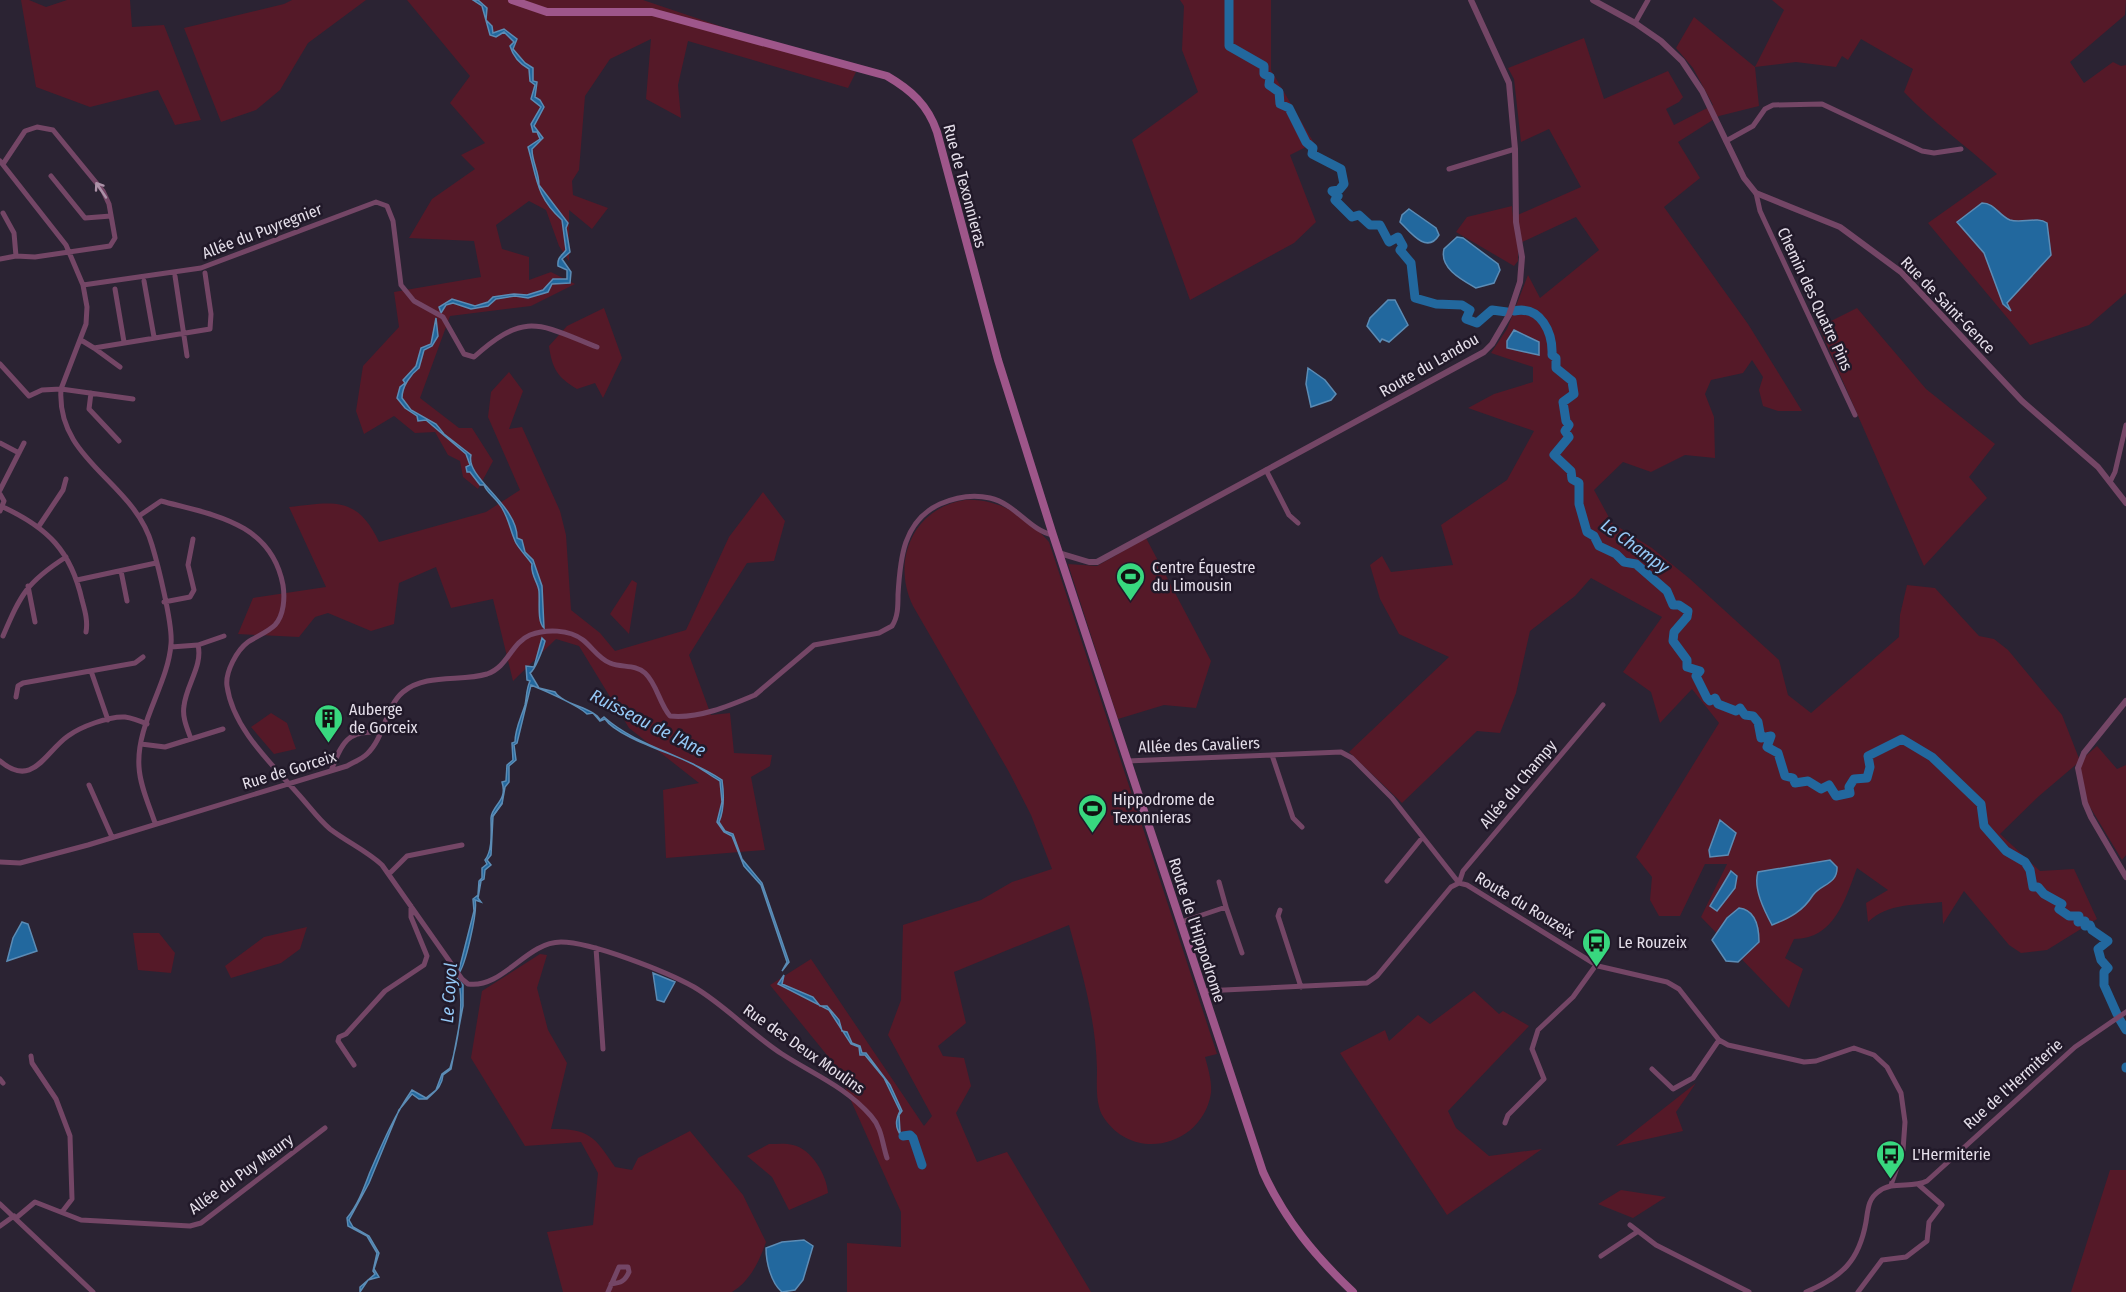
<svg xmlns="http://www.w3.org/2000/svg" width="2126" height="1292" viewBox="0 0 2126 1292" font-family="'Fira Sans Condensed',sans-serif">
<rect width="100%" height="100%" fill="#2b2333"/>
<path fill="#551928" d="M21,0h8l17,7 21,-7h63l2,27 32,-2 37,95 -26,5 -17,-35 -68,17 -54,-20z
M292,0h74l-58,43 -28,47 -24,20 -35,12 -37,-94 100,-24z
M407,0h236l213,72 -8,16 -160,-47 -10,44 3,33 -35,-19 5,-60 -41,20 -25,37 -6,74 -7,11 1,14 35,13 -16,21 -23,-19v51l-10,-15 -13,-36 -17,-9 -33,24 6,24 27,8v23l22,-8 24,12 -44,22 -81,10 -30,82 39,30h13l21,33 -15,28 -15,-12 -3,-16 -12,-6 -13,-23 -20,1 -21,-17 -30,18 -8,-23 7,-45 36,-39 -5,-35 87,-15 -7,-36 -65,-3 23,-39 43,-30 -14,-14 24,-12 -35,-40 20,-27z
M1180,0h91v70l43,73 -24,12 26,67 -22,21 -104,57 -58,-160 66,-48 -16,-42 2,-44z
M1772,0h354l-1,15 -55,47 14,21 29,-21 8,4 5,-1v228l-37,32 -59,20 -102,-122 69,-49c-30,-28 -65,-52 -93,-82l9,-23 -52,-30 -13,21 -6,-4 -6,11 -40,-5 -41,5 4,39 -40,10 -41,26 22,36 -36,29 84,117 54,87h-24l-15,-5 -4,-16 4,-13 -11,-17 -9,13 -32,7 -6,14 9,23 1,41 -30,-3 -34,17 -28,-10 -29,28 18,33 40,25 38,31 89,81 9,35 23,18 88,-76 1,-22 7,-30 28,3 44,48 15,3 14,11 54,65 18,46 17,-15 20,23 9,-4v90l-4,5 -35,-58 -8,-40 -40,34 -39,38 40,37 34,-2 23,50 -50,31 -26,3 -12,-8 -45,-54 -21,33 -1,-22c-26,3 -54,1 -74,20l-2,-19 22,-13 -31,-22c-12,32 -23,71 -63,71l-9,19 18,11 -14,39 -88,-91 26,-53h-22l-25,52h-21l-9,-16 2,-23 -16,-20 83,-134 -27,-34 -32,34 -9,-31 -28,-20 39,-55 -71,-39 -16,18 -45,35 -14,62 -16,40 -23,-2 -75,72 -53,-51 100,-95 -50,-23 -19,-35 -10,-34 12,-9 9,16 62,-7 -12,-40 66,-45 27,-49 -66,-23 26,-14 39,-12v-15l-42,-14 16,-24 21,-54 12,23 59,-48 -23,-33 -58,27v17l-4,5 -58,-34 11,-15 45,-11 1,11 68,-30 -32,-58 -28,13 -7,-63 -6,-11 76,-30 20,61 64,-28 15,26 -4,5 -13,7 8,16 39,-20 -20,-37 -17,-20 18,-31 61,50 29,-57z
M604,308l18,50 -19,40 -8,-15 -18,6c-20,-12 -25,-21 -28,-43l18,-20z
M1857,308l69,81 69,55 -26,33 18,21 -63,68 -105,-239z
M509,372l14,19 -14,38 13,-2 38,84 6,24 5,75 29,23 15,18 71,-21 43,-93 34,-45 22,29 -11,40 -27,2 -58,92 22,60 19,-2 4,40 38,2 -2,11 -19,11 14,73 -99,8 -3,-68 36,-7 -70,-55 -50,-82 -23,-7 -43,42 -20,-82 -42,9 -15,-41 -37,16 -5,41 -23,7 -43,-18 -13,4 -16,20 -61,-3 15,-36 73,-11 -37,-80c44,-5 68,-12 90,35l107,-30 34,-22 -32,-73 3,-25z
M965,500c33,-2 63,17 84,42l168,512 -12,3c3,11 7,24 6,36 -8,52 -76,71 -107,25 -9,-13 -7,-34 -7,-49 -1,-49 -15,-97 -28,-144l-115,47 12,51 -28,23 5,10 21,2 7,28 -15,27 21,49 30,-10 84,140h-244v-49l54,4v-35l-66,-147 -65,-80 41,-26 113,167 8,-10 -44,-81 13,-35 2,-75 78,-25 31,-18 40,-13 -21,-54 -22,-43 -96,-166c-22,-45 0,-98 52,-106z
M1146,538l65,123 -15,47 -32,-3 -46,14 -50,-155 29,2z
M632,580l5,3 -8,51 -19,-20z
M271,713l16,10 9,26 -22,5 -23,-27z
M307,927l-7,22 -19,14 -50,15 -6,-12 39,-29z
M133,933h26l16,20 -4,20 -33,-3z
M540,954l7,1 -10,33 11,42 19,33 -16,66c39,0 43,7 64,38l17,3 6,-12 52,-27 53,64 23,47c-7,20 -16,39 -34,50h-169l-16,-60 46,-7 5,-52 -17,-31 -56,4 -54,-88 11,-67z
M1474,991l25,23 4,-3 26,15 -81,85 8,17 33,28 53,-7 -95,66 -107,-162 45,-23 4,11 29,-26 12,9z
M1696,1083l-20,29 7,19 -67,15z
M769,1144c8,0 17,-1 24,1 19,4 34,31 35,48l-39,17 -17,-33 -25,-21z
M2110,1170h16v122h-55z
M1621,1190l45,7 -33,21 -35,-14z"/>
<path fill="#22689e" stroke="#5c8cb5" stroke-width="1.5" d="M473,0h5l9,8 -1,12 6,6 1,7 11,-4 13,10 -4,10 12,14 8,5v13l4,1 -2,15 5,3 4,7 -10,19 9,12 -11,11c0,13 7,23 7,36l29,38 -2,5 4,24 -8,7 9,13 -1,11 -18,1 -4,8 -20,6 -13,-2 -19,3 -8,7 -17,3 -18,-6 -7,2 -5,8 -2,-6 13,-8 23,7 13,-4 5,-5 21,-3 13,1 16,-5 10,-11h14v-9l-9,-4c-1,-9 4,-10 8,-16l-4,-30c-26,-23 -25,-42 -34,-73l12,-8 -3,-7h-4l-2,-8 10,-17 -10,-8 4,-14 -5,-4 -1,-12c-9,-5 -16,-13 -19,-23l4,-4 -10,-10 -8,5 -6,-2 -8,-29z
M1982,203c13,0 16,12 28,17 11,4 27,-4 37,3l4,32 -44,48 4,8 -8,-7 -19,-51 -27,-31z
M1409,209l27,19 3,7c-12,20 -29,-3 -39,-13l2,-7z
M1457,237l6,1 35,26 2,6 -6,13 -18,5c-14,-8 -37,-20 -32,-39z
M1388,300h7l13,25 -19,17 -7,-3 -2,3 -13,-16 3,-8z
M436,318l2,18 -6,10 -8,4 -5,18c-8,6 -17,18 -17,30l9,12 25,14 8,10 27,21c-6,23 47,50 46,83l5,2 3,12 8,8 9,26 2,42c-7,-6 -4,-26 -5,-37 -1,-9 -9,-17 -7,-27 -4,-6 -12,-14 -16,-21 -6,-12 -7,-26 -16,-38 -6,-9 -13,-12 -16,-20h-4l-10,-13h-3l-1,-5 4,-2 -4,-11 -40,-34 -8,1 -1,-5 -12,-8 -8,-10 3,-11 5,-4 -2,-3 13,-14 5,-18 10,-4z
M1514,330l25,12v13l-32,-7v-7z
M1308,368l17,12 11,14 -5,6 -20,7 -5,-23z
M542,638l3,3c-2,8 -10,29 -15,32l9,15 16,4c8,13 40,16 45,28l4,-3c32,29 81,38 118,63 2,14 2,30 -3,42l6,9 8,3 9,25 20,24 27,79 -7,9 5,-9 -26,-77 -17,-19 -12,-30 -8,-4 -7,-10 5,-20 -2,-21c-9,-5 -18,-12 -27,-17 -22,-11 -76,-27 -88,-45l-5,2 -7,-8 -6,1c-9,-9 -46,-25 -56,-29l-14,58 -3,2 2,15 -7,6v16l-4,5 -3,17 -9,12 -2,39 -4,5 4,5 -6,5 -1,9 -3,2 -3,17 3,4 -6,-2c3,11 -10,68 -17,74l16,-63 -1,-12 5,-4 1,-14 3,-3v-10l5,-4 -2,-4c8,-10 6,-29 6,-42 1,-13 17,-17 11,-36l4,-1 1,-16 6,-5 -1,-17 3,-1c0,-13 6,-24 10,-37 2,-9 1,-15 5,-24l-3,-1 -1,-14 8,1z
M1720,820l16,13 -8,22 -18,2 -1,-7z
M1830,860l7,7c1,17 -16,17 -24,28 -10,16 -23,23 -41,30 -8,-15 -19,-37 -14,-53z
M1731,871l6,5 -2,12 -18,23 -7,-5z
M1739,908c17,2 20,19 20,34l-21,20 -12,-1 -14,-21 15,-22z
M22,922l6,2 9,27 -30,10 6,-23z
M653,973l22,9 -11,20 -7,-2z
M784,975l-2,9 31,13 7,9h7l12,14 3,11 5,1 5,11 8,3 2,7h4l24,32 12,26 -3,4 1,17 5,4 6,-3 2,5 -11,-1c-8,-10 -6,-18 -2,-26l-16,-33 -19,-23h-5l-1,-8 -8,-3 -22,-34 -51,-26z
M457,978l6,7v21l-12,63 -8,6c-1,12 -8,16 -16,24h-8l-7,-5 -13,16 -30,73 -20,37 4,7 16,9 10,17 -5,16 5,8 -11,3 -8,12v-5l15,-13 -2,-3 4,-18 -10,-17 -19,-10 -1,-8c11,-13 17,-30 23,-46 13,-30 24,-56 42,-82l14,8 10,-8 6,-16 8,-6c7,-22 16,-69 7,-90z
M804,1240l9,6 -10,34 -8,10 -13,2c-11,-9 -16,-30 -16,-44l16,-6z"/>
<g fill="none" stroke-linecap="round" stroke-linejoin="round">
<path stroke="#5c8cb5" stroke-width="1.5" d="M493,816l9,-13"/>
<path stroke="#22689e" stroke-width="9" d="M1229,0v46l35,20v8l6,3 -1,8 10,7 1,12 9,4 17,34 7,6 -1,6 29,15 3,15 -5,6 -7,1 6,5 -3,4 17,17 7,-2 11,10h10l9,17 9,-5 5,9 -3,4 11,13 4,35 21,6 26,1 8,5 -4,9 11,4 15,-13 15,2
M1514,311c27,-6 39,22 38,44l4,3v10l16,13 2,13 -11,8 3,19 3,4 -4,6 4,6 -15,18 17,16 1,8 7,4v21l8,28 7,4 5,10 17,8 8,8 12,2 31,27 6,14h6l9,6 -1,6 -13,15 -1,9 14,19v7l13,4 -4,5 11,22 3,3 5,-3 3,6 18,7 4,-3 5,7 8,1 5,6 3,16 10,-2 -4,11 11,6 7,23 8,2 2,5 13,-2 13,8 8,-4 7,11 14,-3 -1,-6 5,-8 13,-1 3,-11 -2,-11 34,-17 30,18 49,47 3,22 22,25 19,11 5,8 3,17h5l6,7 18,10 -3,5 10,7h10l-1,6 7,-1v5l5,-1 2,5 16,11 -10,8 3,11 7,8 -4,4v13l13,29
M2120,1020l6,10
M2126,1067v1
M903,1136l7,-1 3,3 9,27"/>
<path stroke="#744666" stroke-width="5" d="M1635,23l13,-23
M1726,141l27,-15 12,-17 8,-4 49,-1 100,47 12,2 27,-4
M0,161l66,84 17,40 4,22 -1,17 -25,65 72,10
M3,164l22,-33 12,-4 16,3 50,61 6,13 6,34 -5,8 -75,11 -19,-1 -2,-23 -11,-20
M1449,169l66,-20
M51,176l34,42 26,-2
M1756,193l4,18 95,204
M0,259l16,-3
M175,276l12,80
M144,281l10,56
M83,285l118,-17 175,-66 11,4 6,15 8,64 13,16 29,16 21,37 10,3c51,-46 65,-33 123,-10
M115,289l9,53
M81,340l13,8 116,-19 1,-15 -6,-41
M94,348l26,19
M0,364l29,32 13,-6 19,-1c-5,72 73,92 91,156 6,20 21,80 19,99 -3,41 -35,80 -32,123 1,19 10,38 16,56
M91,393l-2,16 30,32
M0,443l19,10
M1266,470l23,45 9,8
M2110,482l5,-10 11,-47
M0,490l24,-47
M0,494l4,7 -4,10
M3,507c45,21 68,44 79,93 3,11 6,21 4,32
M139,516l22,-15c52,14 110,21 122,84 2,13 1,30 -8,40 -7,7 -18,11 -27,17 -11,8 -23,30 -21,44 6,43 45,78 72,109 10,11 20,25 31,34 17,13 37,22 52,36l80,114 6,5c35,5 58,-42 93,-42 31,0 106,30 133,45 32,19 57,47 88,67 31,20 64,33 89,62 11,12 11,27 16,42
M39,526l24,-36 3,-11
M121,571l6,30
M77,580l79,-17
M28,586l7,36
M164,602l26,-5 4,-7 -6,-25 5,-26
M3,636c18,-42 24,-54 63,-79
M198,645l26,-9
M171,647l27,-2c5,21 -12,40 -14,61 -2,11 3,22 7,33
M91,671l17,49
M16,697l2,-11 5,-3 112,-20 8,-6
M141,744l24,3 58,-18
M1272,755l21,63 9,9
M0,761c33,28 45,-9 68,-25 12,-9 41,-20 57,-19 7,1 15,4 22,7
M1127,761l214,-9 11,6 40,40 67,85
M331,771c10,-27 17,-43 49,-38
M89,785l23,52
M0,862l20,1 68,-18 259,-79c7,-4 15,-7 20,-12 18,-17 18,-47 36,-62 23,-19 58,-10 84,-18 21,-7 24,-31 43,-39 16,-6 39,-6 53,5 9,7 16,19 27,23 12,5 25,1 35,10 12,11 14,30 25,43 28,3 59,-10 85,-21l59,-50 65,-12 13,-7c6,-9 6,-20 6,-31 2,-36 5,-74 42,-91 16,-7 33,-10 50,-6 26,6 40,33 63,37
M389,874l18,-18 55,-11
M1387,881l35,-43
M1219,882l7,25
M1459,883l4,-12 140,-166
M1280,910l-2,6 23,71
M1181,922l45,-15 16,46
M596,948l7,101
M1203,991l164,-8 10,-7 74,-89 8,-4 8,2 131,81 69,16 12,7 40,51 9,5 76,17 12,-1 38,-13 20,7 13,12 14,26 4,29 -2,28 -12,35
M31,1056l1,7 24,36 14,37 2,63 -10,13
M354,1065l-16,-24 1,-4 7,-3 39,-43 39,-26 3,-9 -16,-39v-11
M1652,1069l21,20 20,-11 26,-38
M0,1079l3,4
M1505,1123l3,-8 36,-36 -12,-30 6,-19 35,-33 23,-32
M0,1204l93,88
M16,1218l19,-16 46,18 109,6 11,-3 124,-95
M1630,1225l26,20 93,47
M0,1226l14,-10
M1601,1256l36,-24
M608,1292l11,-25h9l1,5c-4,9 -8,11 -18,12
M1806,1292c36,-15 53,-31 60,-70 2,-12 2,-23 12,-30 15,-12 33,-3 49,-11l148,-134 51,-35
M1858,1292l24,-32 24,-3 21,-16 2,-19 13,-17 -23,-20"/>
<path stroke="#744666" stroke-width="6" d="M1593,0l42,23 26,18 21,20 20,30 42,87 12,15 84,34 61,45 121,129 76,66 28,36
M1059,553l30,9h8l387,-210 8,-8 17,-29 11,-33 2,-25 -6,-35 -1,-73 -6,-66 -38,-83
M2126,701l-42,52 -6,15 7,35 6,14 35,60"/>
<path stroke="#9e568a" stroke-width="8" d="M512,0l35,12h105l235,64c24,14 41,29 50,56l61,228 55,175 210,637c22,48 52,84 90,120"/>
</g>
<defs><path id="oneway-shaft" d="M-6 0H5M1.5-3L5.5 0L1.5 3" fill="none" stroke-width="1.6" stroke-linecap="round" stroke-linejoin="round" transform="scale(1.5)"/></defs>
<use stroke="#ac92a8" href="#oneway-shaft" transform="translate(101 190) rotate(-124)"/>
<defs>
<symbol id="stadium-pin" viewBox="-11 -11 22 30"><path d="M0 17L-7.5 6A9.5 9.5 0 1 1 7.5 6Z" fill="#38d87f" stroke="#211929"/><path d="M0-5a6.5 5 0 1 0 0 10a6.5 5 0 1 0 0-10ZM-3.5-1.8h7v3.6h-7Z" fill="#111"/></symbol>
<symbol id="building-pin" viewBox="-11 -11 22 30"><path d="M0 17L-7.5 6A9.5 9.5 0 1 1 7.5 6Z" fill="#38d87f" stroke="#211929"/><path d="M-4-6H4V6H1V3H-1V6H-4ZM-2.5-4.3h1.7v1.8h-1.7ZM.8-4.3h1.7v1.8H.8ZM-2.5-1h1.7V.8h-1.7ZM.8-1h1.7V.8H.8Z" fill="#111"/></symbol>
<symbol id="bus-pin" viewBox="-11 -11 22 30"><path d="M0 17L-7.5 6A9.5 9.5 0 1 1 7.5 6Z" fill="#38d87f" stroke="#211929"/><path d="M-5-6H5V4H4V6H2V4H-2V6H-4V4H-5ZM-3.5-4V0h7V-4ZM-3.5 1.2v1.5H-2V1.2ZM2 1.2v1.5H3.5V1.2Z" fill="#111"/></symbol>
</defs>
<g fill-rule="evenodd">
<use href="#stadium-pin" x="1114" y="560" width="33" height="45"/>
<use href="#building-pin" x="312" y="702" width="33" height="45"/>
<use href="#stadium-pin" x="1076" y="792" width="33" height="45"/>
<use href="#bus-pin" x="1580" y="926" width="33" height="45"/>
<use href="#bus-pin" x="1874" y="1138" width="33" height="45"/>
</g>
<g text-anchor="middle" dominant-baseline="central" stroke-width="5" stroke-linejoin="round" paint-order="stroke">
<g font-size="16" fill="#e5dfea" stroke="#211929">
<text transform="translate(965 186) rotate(75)">Rue de Texonnieras</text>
<text transform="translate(262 231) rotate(-21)">Allée du Puyregnier</text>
<text transform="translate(1815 299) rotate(65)">Chemin des Quatre Pins</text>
<text transform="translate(1948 305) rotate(46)">Rue de Saint-Gence</text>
<text transform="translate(1429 365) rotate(-30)">Route du Landou</text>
<text transform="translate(1199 745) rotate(-2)">Allée des Cavaliers</text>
<text transform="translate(289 770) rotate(-17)">Rue de Gorceix</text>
<text transform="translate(1518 784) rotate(-50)">Allée du Champy</text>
<text transform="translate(1525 905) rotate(31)">Route du Rouzeix</text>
<text transform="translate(1197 930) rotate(72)">Route de l'Hippodrome</text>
<text transform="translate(804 1049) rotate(35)">Rue des Deux Moulins</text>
<text transform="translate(2013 1084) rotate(-42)">Rue de l'Hermiterie</text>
<text transform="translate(241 1174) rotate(-36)">Allée du Puy Maury</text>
</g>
<g font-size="16" fill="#e5dfea" stroke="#211929" text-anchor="start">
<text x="1152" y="567">Centre Équestre<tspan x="1152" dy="18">du Limousin</tspan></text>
<text x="349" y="709">Auberge<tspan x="349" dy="18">de Gorceix</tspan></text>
<text x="1113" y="799">Hippodrome de<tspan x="1113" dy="18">Texonnieras</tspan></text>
<text x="1618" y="942">Le Rouzeix</text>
<text x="1912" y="1154">L'Hermiterie</text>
</g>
<g font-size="18" font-style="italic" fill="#95c8f6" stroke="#211929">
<text transform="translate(1635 546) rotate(36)">Le Champy</text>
<text transform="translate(648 723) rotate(27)">Ruisseau de l'Ane</text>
<text transform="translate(449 993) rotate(-86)">Le Coyol</text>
</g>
</g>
</svg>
